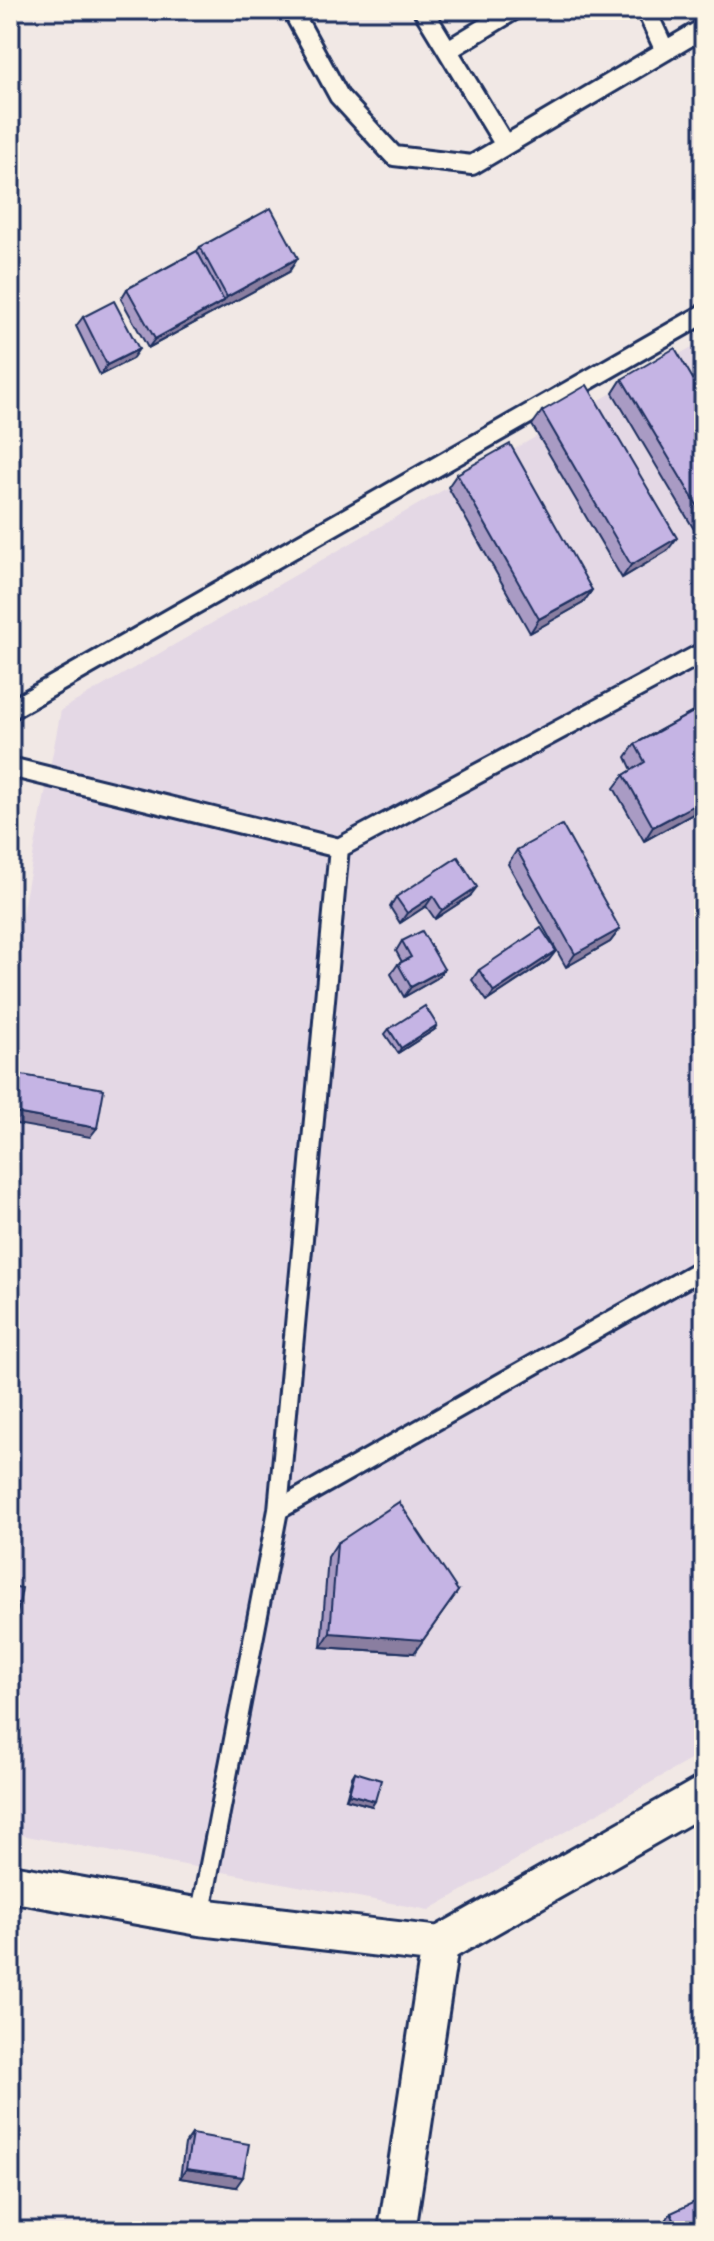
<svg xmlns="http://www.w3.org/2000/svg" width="714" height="2241" viewBox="0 0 714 2241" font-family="'Gochi Hand',sans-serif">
<rect width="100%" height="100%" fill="#f1e8e5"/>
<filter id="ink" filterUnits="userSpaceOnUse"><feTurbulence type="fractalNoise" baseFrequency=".0125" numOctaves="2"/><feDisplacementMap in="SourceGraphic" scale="16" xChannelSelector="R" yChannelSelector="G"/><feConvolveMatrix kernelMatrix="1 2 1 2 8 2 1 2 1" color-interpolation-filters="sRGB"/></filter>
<g filter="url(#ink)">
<path fill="#e4d8e5" d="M704,340v1412l-275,158 -419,-77v-856l51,-267z"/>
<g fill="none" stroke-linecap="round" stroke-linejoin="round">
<defs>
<path id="lane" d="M292,10l47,86 55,60 78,9 232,-137
M423,10l82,135
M646,10l19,41
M448,50l66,-40
M10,710l694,-396
M10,767l329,81
M278,1510l426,-242
M200,1917l78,-407 61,-662 365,-196"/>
<path id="street" d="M10,1883l190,34 240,28 264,-150
M397,2231l43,-286"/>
</defs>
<use href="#lane" stroke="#1b2f5e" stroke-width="24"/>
<use href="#street" stroke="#1b2f5e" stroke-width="42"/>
<use href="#lane" stroke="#fcf5e5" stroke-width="18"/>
<use href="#street" stroke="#fcf5e5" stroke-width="36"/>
</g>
<path fill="#a99bc4" stroke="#1b2f5e" stroke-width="2" d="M200,247l89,25 -141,76 -27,-49 6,-10 70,-38z
M83,317l49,42 -32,16 -24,-49z
M622,379l82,19v134l-6,4 -85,-143z
M542,411l125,140 -45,27 -90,-153z
M457,474l135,116 -9,13 -53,30 -82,-146z
M704,706v102l-60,33 -30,-53 10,-13 8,-5 -6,-13 9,-13z
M517,850l103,79 -10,13 -44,25 -58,-103z
M470,896l-35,23 -9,-13 -26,17 -10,-16 6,-10z
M402,941l42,28 -7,9 -33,19 -13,-23 7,-10 4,-2 -6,-11z
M549,960l-62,41 -15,-21 7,-10z
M389,1029l45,1 -36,23 -13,-19z
M337,1543l77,110 -93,-6 7,-90z
M355,1772l17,34 -26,-7 6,-22z
M192,2134l44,53 -56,-9 5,-34z
M671,2213l33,18h-36l-4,-8z"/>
<path fill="#8a7ea0" stroke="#1b2f5e" stroke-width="2" d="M10,10h10l-10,5z
M298,258l-9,14 -141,76 7,-9 69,-38 3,-4z
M139,349l-7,10 -32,16 7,-10z
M677,538l-10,13 -45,27 9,-13z
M592,590l-9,13 -53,30 9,-14z
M704,800v8l-60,33 9,-14z
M477,887l-7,9 -35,23 7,-9z
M433,896l-7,10 -26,17 7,-10z
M620,929l-10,13 -44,25 9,-13z
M556,951l-7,9 -62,41 7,-9z
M444,969l-7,9 -33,19 7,-10z
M437,1025l-3,5 -36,23 3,-5z
M10,1112l87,16 -7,9 -80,-14z
M458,1591l-44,62 -93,-6 9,-14z
M349,1794l26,7 -3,5 -26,-7z
M186,2169l57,8 -7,10 -56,-9z"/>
<path fill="#c5b4e4" stroke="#1b2f5e" stroke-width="2" d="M271,208l27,50 -71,39 -27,-50z
M197,251l27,50 -69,38 -28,-50z
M114,301l25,48 -32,16 -24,-48z
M675,348l29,50v119l-82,-138z
M587,385l90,153 -46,27 -89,-154z
M510,444l82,146 -53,29 -82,-145z
M704,706v94l-51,27 -29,-52 21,-13 -10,-18z
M562,825l58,104 -45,25 -58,-104z
M458,857l19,30 -35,23 -9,-14 -26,17 -11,-16z
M541,928l15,23 -62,41 -15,-22z
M422,931l22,38 -33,18 -13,-23 13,-7 -9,-16z
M425,1006l12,19 -36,23 -12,-19z
M10,1073l94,16 -7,39 -87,-16z
M399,1502l59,89 -35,49 -93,-7 7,-90z
M10,1586l12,2 -10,54h-2z
M355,1772l26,8 -6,21 -26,-7z
M192,2134l57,10 -6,33 -57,-8z
M701,2199l3,6v26h-25l-8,-18z"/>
</g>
<rect width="714" height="2241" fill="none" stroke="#fcf5e5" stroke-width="40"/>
<rect x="20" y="20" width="674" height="2201" fill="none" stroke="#1b2f5e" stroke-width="3" filter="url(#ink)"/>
</svg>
